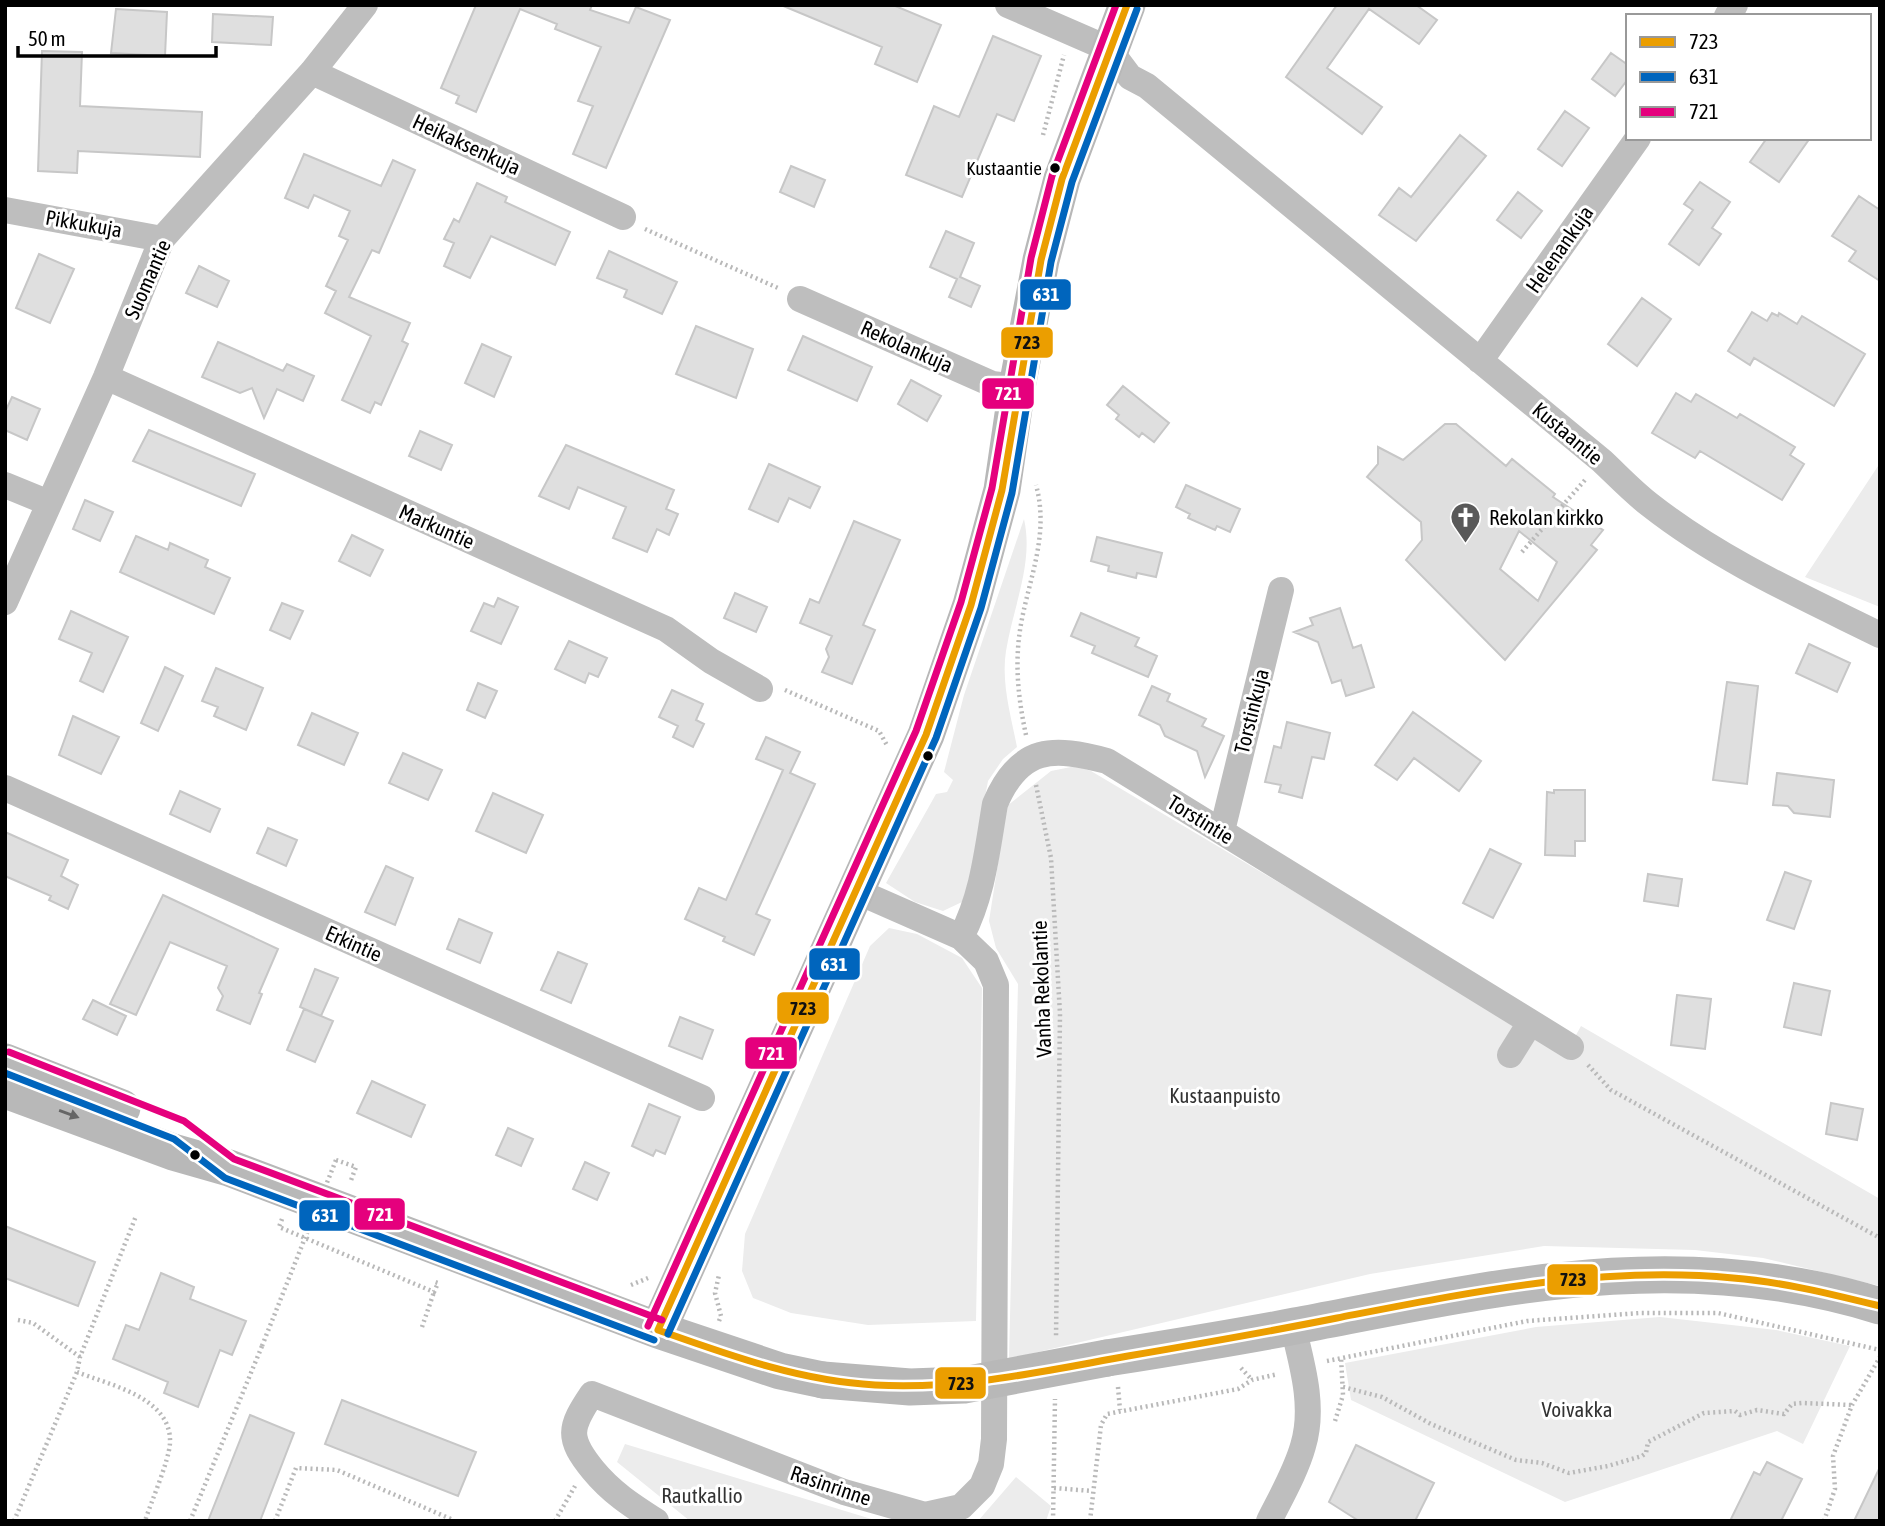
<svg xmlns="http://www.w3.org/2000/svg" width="1885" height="1526" viewBox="0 0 1885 1526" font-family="'Asap Condensed',sans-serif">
<rect width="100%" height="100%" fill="#fff"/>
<path fill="#ececec" d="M1880,463v144l-75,-30z
M1024,519c10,44 -11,88 -18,132 -5,32 5,65 11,96l-14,12 -15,22 -20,106 -6,15 -19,9 -28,-9 -29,-19 50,-89 11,-2 6,-12 -9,-8 20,-77z
M1076,766l15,5 475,282 15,-27 299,173v87l-117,-28 -68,-8 -151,-4 -174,28 -361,85 9,-375 -22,-36 -7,-27 18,-115 44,-35z
M889,928l28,6 45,24 20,30 -6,333 -108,4 -77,-12 -38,-15 -11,-27 3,-37 125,-288z
M1660,1317l116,13 74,16 -47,98 -26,-13 -212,71 -214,-102 -6,-37 191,-36z
M625,1444l253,77h-188l-73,-59z
M1016,1477l35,29 -5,15h-68z"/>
<path fill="#dfdfdf" stroke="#c7c7c7" stroke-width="2" fill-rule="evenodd" d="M476,5h116l-2,5 39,13 7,-16 34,13 -64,148 -33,-14 20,-48 -15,-5 23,-54 -46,-18 2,-5 -37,-15 -44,103 -20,-9 3,-7 -18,-8z
M781,5h112l48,20 -24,57 -42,-18 7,-17z
M1337,5h79l21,15 -18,24 -50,-35 -42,59 55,39 -20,27 -76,-57z
M116,9l51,3 -2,44 -54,-3z
M213,14l60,3 -2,28 -59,-3z
M993,36l48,20 -27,65 -17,-7 -35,83 -56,-22 28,-69 25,11z
M42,51l40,1 -2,54 122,6 -2,45 -122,-6 -1,22 -39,-2z
M1611,53l17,12v14l-13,17 -23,-17z
M1565,111l24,17 -27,38 -24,-17z
M1460,135l26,21 -70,85 -37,-26 20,-27 12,9z
M1767,138h43l-31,44 -29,-20z
M304,154l77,32 12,-26 22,10 -36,83 -7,-3 -23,47 61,26 -8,18 6,3 -27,61 -6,-3 -5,11 -28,-13 29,-64 -46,-23 11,-22 -10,-5 22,-46 -9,-4 11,-25 -36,-16 -6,13 -23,-10z
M791,166l34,14 -11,27 -34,-15z
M1700,182l30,20 -18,26 9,6 -22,31 -30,-21 24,-34 -9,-6z
M477,183l30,14 -2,5 65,30 -15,33 -64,-29 -21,42 -26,-12 10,-23 -10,-4 10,-20 5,3z
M1518,192l24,19 -21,27 -24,-18z
M1859,196l21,14v71l-31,-20 7,-10 -24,-15z
M946,231l28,12 -14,34 20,9 -9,21 -22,-10 8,-18 -27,-12z
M609,251l68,31 -15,32 -38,-17 3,-7 -30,-12z
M39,254l35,15 -24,54 -34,-15z
M199,266l30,15 -12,26 -31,-14z
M1642,298l29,21 -34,47 -29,-22z
M1752,312l15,9 5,-8 6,3 1,-3 18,11 5,-8 63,38 -31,52 -80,-48 -4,7 -22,-14z
M696,326l57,23 -17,49 -60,-24z
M803,336l69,31 -15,34 -69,-31z
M218,342l65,29 4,-7 27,12 -11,25 -26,-12 -13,29 -12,-30 -12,5 -38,-16z
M482,344l29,13 -17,40 -29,-14z
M911,380l30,16 -14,25 -29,-17z
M1123,386l46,37 -15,19 -12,-9 -3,4 -23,-18 3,-4 -12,-10z
M1676,393l15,9 5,-8 41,24 3,-4 55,33 -5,8 14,9 -22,36 -82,-49 -5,7 -43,-25z
M12,397l28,12 -13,31 -22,-10v-18z
M1445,424h11l50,42 6,-7 43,35 -2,3 50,33 -12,15 6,5 -92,110 -99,-100 16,-20 -1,-18 -54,-45 11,-13v-17l25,13zM1519,531l38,31 -19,39 -38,-32z
M149,430l106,44 -14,32 -108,-45z
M420,431l32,14 -11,25 -32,-14z
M566,445l108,45 -8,19 12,5 -9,21 -12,-6 -10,23 -34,-14 13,-31 -48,-20 -9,22 -30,-13z
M769,464l51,23 -10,21 -21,-10 -11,24 -29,-13z
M1186,485l54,24 -10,23 -13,-6 -2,4 -27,-12 2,-4 -14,-7z
M85,500l28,12 -13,29 -27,-12z
M854,521l46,19 -37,85 12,5 -23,54 -30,-12 7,-15 -3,-8 6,-13 -32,-13 10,-24 9,4z
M352,535l31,15 -13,26 -31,-15z
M136,536l32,14 2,-7 38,17 -3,7 25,11 -16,36 -94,-42z
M1097,537l65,16 -6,24 -19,-4 -1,5 -28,-7 1,-5 -18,-5z
M735,593l32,14 -11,25 -32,-14z
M498,598l20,9 -17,37 -30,-13 13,-28 10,4z
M282,603l21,8 -13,28 -20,-9z
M1340,608l13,40 8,-3 13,42 -28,9 -5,-16 -9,3 -14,-41 -24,-10 19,-7 -3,-7z
M71,611l57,26 -25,55 -23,-11 12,-28 -33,-14z
M1081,613l58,25 -4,8 22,10 -9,21 -56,-24 3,-7 -24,-10z
M569,641l38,17 -9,19 -9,-4 -4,10 -30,-14z
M1809,644l41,19 -13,29 -41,-19z
M165,667l18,9 -25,55 -17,-8z
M216,668l47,20 -17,42 -32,-14 4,-9 -16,-6z
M1727,682l31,4 -11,98 -34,-4z
M478,683l19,8 -12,27 -18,-8z
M1152,686l18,8 -3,7 39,18 -4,7 22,10 -19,41 -8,-26 -32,-15 -5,-11 -21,-10z
M672,690l31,14 -7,16 8,4 -11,23 -20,-10 5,-11 -19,-9z
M1413,712l68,49 -22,30 -45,-33 -17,22 -22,-15z
M312,713l46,20 -14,32 -46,-20z
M73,716l46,21 -18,37 -42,-19z
M1287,722l43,11 -6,26 -12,-2 -10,41 -23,-6 2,-7 -16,-3 9,-36 7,2z
M766,737l34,15 -10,21 25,11 -59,130 14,6 -16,35 -31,-14 2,-4 -40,-18 14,-31 27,12 57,-130 -27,-11z
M403,753l39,17 -14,30 -39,-17z
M1777,773l57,7 -4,37 -36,-4 -6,-7 -15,-1z
M1554,790h31v51h-10v15l-30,-1 2,-63 7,1z
M180,791l40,18 -10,23 -40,-18z
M493,793l50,22 -17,38 -50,-22z
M268,828l29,12 -11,26 -29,-13z
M5,832l63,28 -7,16 17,9 -10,24 -19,-9 2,-4 -46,-20z
M1490,849l31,15 -28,54 -30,-15z
M386,866l27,12 -18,47 -30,-13z
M1785,872l26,9 -17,48 -27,-9z
M1648,874l34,5 -4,27 -34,-5z
M163,895l115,54 -19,44 3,1 -12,30 -33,-14 6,-14 -5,-8 9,-22 -57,-24 -34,73 -26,-11z
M459,919l33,14 -12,30 -33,-14z
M558,952l29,12 -16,39 -30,-13z
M315,969l23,9 -17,38 -21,-9z
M1794,983l36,8 -9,44 -37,-8z
M1677,995l34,4 -6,50 -34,-4z
M93,1000l33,16 -9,19 -34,-16z
M304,1009l29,12 -18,41 -28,-12z
M680,1017l33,13 -11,29 -33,-13z
M372,1081l53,24 -14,32 -54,-24z
M1831,1103l32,6 -6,31 -31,-6z
M649,1104l31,13 -15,37 -9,-4 -3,6 -21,-10z
M508,1128l25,11 -12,27 -25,-11z
M585,1162l24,11 -12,27 -24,-11z
M5,1226l90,36 -17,44 -73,-28z
M161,1273l33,14 -4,12 56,22 -14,34 -12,-5 -22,57 -34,-14 4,-11 -55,-23 13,-34 13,5z
M342,1400l134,52 -18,44 -133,-52z
M250,1415l44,18 -34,88h-52z
M1356,1445l78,38 -19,38h-56l-30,-19z
M1767,1462l35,17 -21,42h-51l24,-49 6,3z
M1880,1467v54h-26z"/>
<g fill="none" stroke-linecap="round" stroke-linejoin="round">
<path stroke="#b9b9b9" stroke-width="4.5" stroke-dasharray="2 3.5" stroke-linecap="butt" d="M1043,135l21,-80
M645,229l133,59
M1522,552l63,-72
M785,690l94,41 9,16
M1026,735c-6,-28 -10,-57 -8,-86 3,-56 34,-106 18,-164
M1036,785l15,73 9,156 -4,324
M1588,1065l23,25 269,148
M336,1160l20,7 -6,16
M282,1219l-3,8 155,65 4,-9 -3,-1
M631,1285l17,-7
M18,1320l15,3 47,34
M719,1321l2,-5 -6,-23 4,-18
M422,1327l12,-35
M1327,1361l200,-40 113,-8h78l162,37
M1241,1368l11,12
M77,1372c32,13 95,25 93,71 -1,18 -19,59 -25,78
M1118,1387l2,23
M1343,1387l39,10 49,27 85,36 26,3 27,10 39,-7 34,-10 4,-3 2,-11 56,-29 31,-2 5,4 17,-5 27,4 8,-10 10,-1 50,2
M1335,1421l8,-26 -2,-38
M1054,1488l38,3
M14,1521l63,-149 3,-15 56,-141
M190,1521l72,-175
M275,1521l21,-53 41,2 114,49
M555,1521l20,-35
M1053,1521l2,-122
M1090,1521l11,-96 6,-11 131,-25 14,-9 26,-6
M1824,1521l11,-32 -2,-33 19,-51 28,-48"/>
<path stroke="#bebebe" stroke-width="26" d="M1008,5l101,44 21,28 17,9 455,375c16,15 31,31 48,44 70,55 151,91 230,130
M1727,16l8,-11
M312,72l311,145
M5,210l157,29
M800,299l192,85 25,3
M1480,361l158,-223
M106,377l560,252 45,32 49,28
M5,485l44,18
M5,602l101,-225 56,-138 150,-167 53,-67
M5,788l697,310
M1222,831l59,-241
M961,937c22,-42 26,-86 34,-133 25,-59 58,-57 112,-43l464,286
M1510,1055l20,-32
M656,1521c-25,-16 -45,-29 -63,-51 -26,-32 -24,-42 -1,-76l252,98 81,23 36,-8 21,-21 9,-22 3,-25 2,-454 -10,-24 -25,-24 -107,-47
M1269,1521c12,-24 27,-50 34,-75 12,-39 -1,-82 -10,-119"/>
<path stroke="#b8b8b8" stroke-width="37" d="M5,1062l117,46
M5,1090l168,62 56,16 429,162 122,41 43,9
M658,1330l268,-595 45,-130 31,-115 15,-103 24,-127 21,-81 65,-174
M1107,1358c63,-10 126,-20 188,-32 201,-38 382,-83 585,-20"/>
<path stroke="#b9b9b9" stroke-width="4.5" stroke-dasharray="2 3.5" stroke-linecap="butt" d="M262,1346l74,-186"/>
<path stroke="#b8b8b8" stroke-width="37" d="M823,1380l87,7 54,-2 143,-27"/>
<defs>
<path id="bus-1" d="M658,1330l268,-595 45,-130 31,-115 39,-230 21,-81 65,-174
M658,1330c71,25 141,51 217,55 86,5 169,-14 253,-29 70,-12 139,-24 209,-38 129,-25 263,-53 396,-40 50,4 98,16 147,28"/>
<path id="bus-2" d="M5,1073l169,66 51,39 429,162
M668,1334l268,-596 45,-130 31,-115 39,-231 21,-80 65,-173"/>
<path id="bus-3" d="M9,1052l175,69 50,38 428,161
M648,1326l268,-595 45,-129 31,-114 39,-230 21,-82 64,-171"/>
</defs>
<use href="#bus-1" stroke="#fff" stroke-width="12"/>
<use href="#bus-2" stroke="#fff" stroke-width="12"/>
<use href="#bus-3" stroke="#fff" stroke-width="12"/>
<use href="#bus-1" stroke="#eb9e00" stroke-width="7"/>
<use href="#bus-2" stroke="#0065bd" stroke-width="7"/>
<use href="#bus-3" stroke="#e5007d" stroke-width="7"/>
</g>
<defs><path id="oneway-solid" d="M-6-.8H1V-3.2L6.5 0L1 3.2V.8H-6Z" transform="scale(1.75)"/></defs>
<use fill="#656565" href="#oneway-solid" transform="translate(69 1114) rotate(20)"/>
<defs>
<symbol id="church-pin" viewBox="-11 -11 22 30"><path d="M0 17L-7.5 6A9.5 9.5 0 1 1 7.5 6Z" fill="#595959" stroke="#fff"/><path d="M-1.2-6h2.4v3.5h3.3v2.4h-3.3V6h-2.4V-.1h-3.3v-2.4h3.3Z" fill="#fff"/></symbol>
</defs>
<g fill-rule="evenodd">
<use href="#church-pin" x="1448" y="500" width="35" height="47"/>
</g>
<g fill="#000" stroke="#fff" stroke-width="2.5">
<circle cx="1055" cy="168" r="6"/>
<circle cx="928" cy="756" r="6"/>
<circle cx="195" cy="1155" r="6"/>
</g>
<g text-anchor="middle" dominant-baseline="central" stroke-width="6" stroke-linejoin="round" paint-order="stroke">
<g font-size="19" fill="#000" stroke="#fff" text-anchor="end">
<text x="1042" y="168">Kustaantie</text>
</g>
<g font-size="21" fill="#000" stroke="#fff">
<text transform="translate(467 144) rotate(25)">Heikaksenkuja</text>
<text transform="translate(84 223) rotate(10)">Pikkukuja</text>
<text transform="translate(1559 249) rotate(-55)">Helenankuja</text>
<text transform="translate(147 279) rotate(-66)">Suomantie</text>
<text transform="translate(907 346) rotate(24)">Rekolankuja</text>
<text transform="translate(1568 433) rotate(40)">Kustaantie</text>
<text transform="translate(437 526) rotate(24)">Markuntie</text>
<text transform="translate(1251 711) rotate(-76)">Torstinkuja</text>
<text transform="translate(1201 819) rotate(32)">Torstintie</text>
<text transform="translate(354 943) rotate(24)">Erkintie</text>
<text transform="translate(1041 989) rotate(-92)">Vanha Rekolantie</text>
<text transform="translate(831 1485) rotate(19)">Rasinrinne</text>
</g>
<g font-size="21" fill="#000" stroke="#fff" text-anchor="start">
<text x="1489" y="517">Rekolan kirkko</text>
</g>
<g font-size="21" fill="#333" stroke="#fff">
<text x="1225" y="1095">Kustaanpuisto</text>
<text x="1577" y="1409">Voivakka</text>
<text x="702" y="1495">Rautkallio</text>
</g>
</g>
<g stroke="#fff" stroke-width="2.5">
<rect x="1019" y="278" width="53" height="33" rx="7" fill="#0065bd"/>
<rect x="1000" y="326" width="54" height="33" rx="7" fill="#eb9e00"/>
<rect x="981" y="377" width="54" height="33" rx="7" fill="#e5007d"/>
<rect x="808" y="947" width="53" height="34" rx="7" fill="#0065bd"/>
<rect x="776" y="991" width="54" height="34" rx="7" fill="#eb9e00"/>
<rect x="744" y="1036" width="54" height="34" rx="7" fill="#e5007d"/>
<rect x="353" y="1197" width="53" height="34" rx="7" fill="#e5007d"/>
<rect x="298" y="1199" width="53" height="33" rx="7" fill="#0065bd"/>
<rect x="1546" y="1263" width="53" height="33" rx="7" fill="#eb9e00"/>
<rect x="934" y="1366" width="53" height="34" rx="7" fill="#eb9e00"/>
</g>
<g font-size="19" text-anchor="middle" font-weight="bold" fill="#fff">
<text x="1046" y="301">631</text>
<text x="1008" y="400">721</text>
<text x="834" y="971">631</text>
<text x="771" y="1060">721</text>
<text x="380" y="1221">721</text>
<text x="325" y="1222">631</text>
</g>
<g font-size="19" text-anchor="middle" font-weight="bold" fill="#111">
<text x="1027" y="349">723</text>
<text x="803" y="1015">723</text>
<text x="1573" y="1286">723</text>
<text x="961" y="1390">723</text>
</g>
<rect width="1885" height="1526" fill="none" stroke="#000000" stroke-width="14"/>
<rect x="1626" y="14" width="245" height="126" fill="#ffffff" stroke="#999999" stroke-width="2"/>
<rect x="1640" y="37" width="35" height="10" fill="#eb9e00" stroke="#999999" stroke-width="2"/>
<text x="1689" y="49" font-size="21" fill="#000000">723</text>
<rect x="1640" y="72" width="35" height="10" fill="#0065bd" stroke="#999999" stroke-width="2"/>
<text x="1689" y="84" font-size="21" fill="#000000">631</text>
<rect x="1640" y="107" width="35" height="10" fill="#e5007d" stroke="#999999" stroke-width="2"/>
<text x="1689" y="119" font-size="21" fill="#000000">721</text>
<path d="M18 46v10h198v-10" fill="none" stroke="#000000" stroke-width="3.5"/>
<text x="28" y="46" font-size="21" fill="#000000" stroke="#ffffff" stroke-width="5" paint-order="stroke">50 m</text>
</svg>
